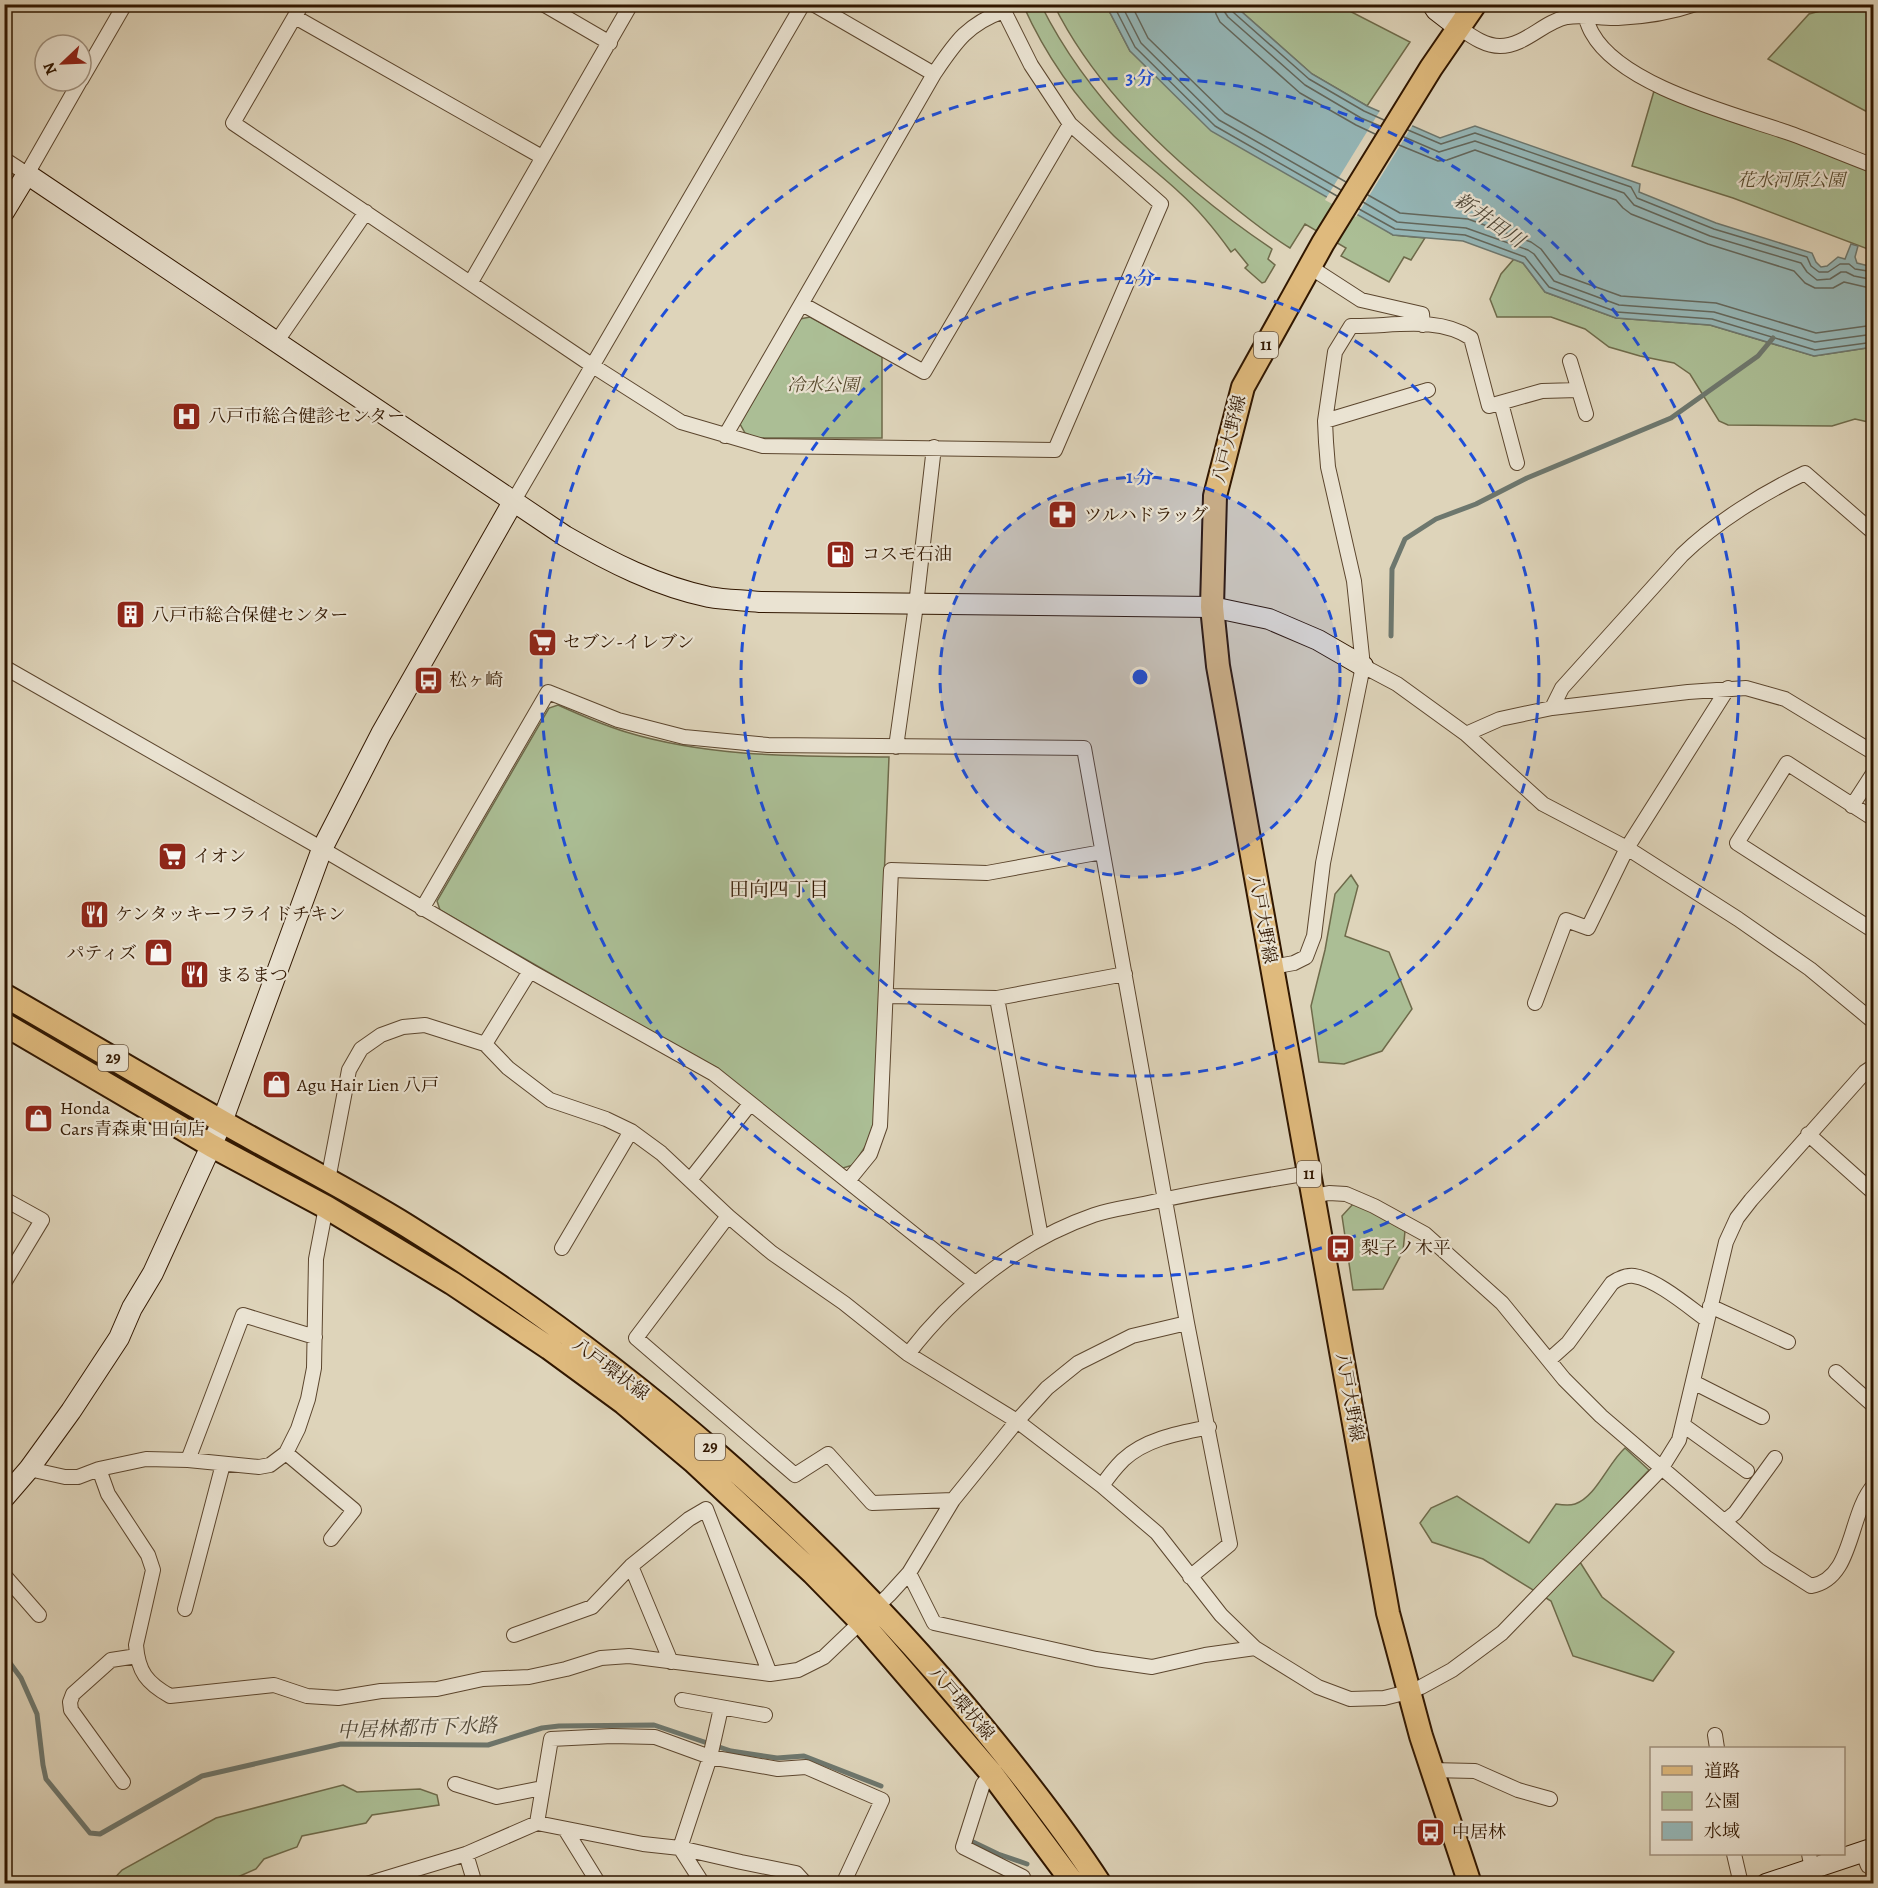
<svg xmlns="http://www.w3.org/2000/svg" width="1878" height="1888" viewBox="0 0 1878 1888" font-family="Alegreya,'Noto Serif JP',serif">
<rect width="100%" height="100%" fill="#ded4ba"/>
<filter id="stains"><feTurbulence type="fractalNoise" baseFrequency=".00333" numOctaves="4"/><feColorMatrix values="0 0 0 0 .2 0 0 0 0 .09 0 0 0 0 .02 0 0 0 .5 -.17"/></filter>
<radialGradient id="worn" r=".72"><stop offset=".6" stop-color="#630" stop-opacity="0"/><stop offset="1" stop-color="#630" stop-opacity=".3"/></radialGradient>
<path fill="#abbe95" stroke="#6e6a4a" stroke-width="1.5" d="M1846,4l27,1v110l-105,-56 41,-45z
M1023,5h18c51,102 138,181 231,244l-4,10 7,6 -10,17 -3,1 -17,-15 3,-3 -13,-16 -4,3c-15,-21 -32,-42 -51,-59 -21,-20 -45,-37 -66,-57 -38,-37 -69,-82 -91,-131z
M1054,5h52l24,46 263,184 32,3 -14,22 -7,-3 -15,25 -48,-26 5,-8 -41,-24 -15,24c-23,-14 -44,-31 -66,-49 -67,-53 -132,-117 -170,-194z
M1234,5h104l72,37 -43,64 -55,-32z
M1654,91l152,53 67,28v79l-140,-53 -101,-32z
M1514,259l9,4 22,29 71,26 94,7 104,31 59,-9v76l-18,-4 -23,7 -104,-1 -9,-4 -29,-47 -16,-11 -34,-7 -31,-9 -24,-18 -34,-12h-54l-7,-18 11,-25z
M810,317l72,40v81h-126l-11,-5 -5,-9 60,-105z
M558,705c22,10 45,20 68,27 85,26 175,24 263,25l-15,369 -9,21 -12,18 -10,3 -123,-97 -280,-161 -3,-9 112,-193z
M1351,875l7,11 -13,50 44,16 23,57 -30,42 -38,13 -25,-2 -8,-56 14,-56 10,-56z
M1353,1204l13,3 39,24 -2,20 -20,38 -30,1 -11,-74z
M1625,1448l24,22 -76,81 29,46 72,55 -21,29 -80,-25 -22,-55 -68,-42 -51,-17 -12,-19 11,-15 26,-12 72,47 27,-39c6,1 13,2 19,0 21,-7 33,-41 50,-56z
M343,1785l14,7 63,-3 17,6 2,10 -67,10 -6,8 -64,13 -5,11 -33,12 -8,10 -32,14h-114l12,-13 94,-52z"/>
<path fill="#95b7b8" stroke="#6d776e" stroke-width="1.5" d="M1106,5h128l78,69 55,32 73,32 35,-12 165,58 -1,8 77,31 96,30 4,9 5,5 6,-1 11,-9 7,2 6,-15 7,2 -3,11 2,6 16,4v80l-59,9 -104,-31 -94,-7 -71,-26 -22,-29 -60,-22 -70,-6 -182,-104 -81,-80z"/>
<path fill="#ded4ba" d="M1381,109l33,14 -58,94 -31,-17z"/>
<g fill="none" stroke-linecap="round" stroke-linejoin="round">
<path stroke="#63675c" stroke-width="1.5" d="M1113,4l22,43 80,79 122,70
M1121,4l20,39 78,77 122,70
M1131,4l17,34 77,75 121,69
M1214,4l2,10 4,8 80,71 56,32 19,9
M1223,4l1,7 4,6 77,68 56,33 19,8
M1231,4l2,8 76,67 55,32 20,9
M1408,130l33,14 34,-11 156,54 6,11 77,31 93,28 4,9 8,6h9l12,-8h9l6,5 19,3
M1404,137l35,15 36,-11 149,52 10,12 76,31 91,27 6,9 10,8 13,-1 11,-7h5l8,4 20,4
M1399,145l39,16 9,-1 28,-10 141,50 7,8 8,6 77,30 86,27 11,12 10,5h18l11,-6 30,7
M1368,195l32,18 68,6 63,23 10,7 19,25 61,22 95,7 100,30 58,-8
M1363,202l34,20 69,6 62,22 6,4 20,27 65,24 95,7 101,30 59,-8
M1359,209l36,20 70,6 60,22 24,30 68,25 95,7 103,31 59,-8"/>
<path stroke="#6d776e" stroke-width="5" d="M1391,636l1,-67 13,-30 31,-20 40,-15 51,-26 144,-60 87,-62 15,-18
M4,1655l17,23 16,36 6,51 3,14 44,54 10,1 102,-58 139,-32 147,1 54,-17 17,-2 95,-1 77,26 46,7 27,-2 77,30
M971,1841l27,13 29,10"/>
<defs>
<path id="street" d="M302,4l-69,119 360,243 88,56 82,24 292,4 106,-246 -91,-80 -39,-59 -27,-54c-37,13 -49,32 -70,63l-209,362
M543,4l67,39
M813,4l121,70
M1585,16c2,6 4,12 7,17 29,53 142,81 197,100 28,10 56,22 85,33
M295,17l247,140
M1458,27c12,8 26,19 42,19 25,0 43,-24 67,-29 17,-3 35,2 51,1 27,-1 52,-5 78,-14
M81,80l44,-76
M4,159l23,15 53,-93
M1310,267l51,33 61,14 1,11
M471,282l160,-278
M802,304l122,68 146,-248
M277,341l89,-129
M1570,361l16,53
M1501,403l16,60
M1325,421l103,-31
M513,502l290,-498
M1363,666l34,18 69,50 77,70 84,44 111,71 72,50 64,53
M4,667l308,176 218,128 -45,73
M1552,708l10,-20 120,-133c34,-33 81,-62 123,-82l69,60
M1466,734l34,-15 52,-11 136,-16 58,-4 39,11 89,54
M896,747l20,-142 18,-158
M1852,806l22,-34
M1874,819l-87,-56 -50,80 137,88
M422,909l126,-217 70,28 66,17 84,8 316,3 103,575 43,221 -40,33
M1272,967l22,-4 12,-6 8,-21 9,-73 40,-197 -9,-85 -26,-114 -2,-25 -1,-21 10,-69 16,-26c39,1 86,-11 120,12l18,68 53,-15 36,-1
M530,971l184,103 261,209
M887,996l110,2 128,-24
M997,998l44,239
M1535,1003l31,-83 22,8 39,-80 101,-160
M1808,1134l66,59
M328,1180l21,-110 12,-21 20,-14 22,-8 22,-2 60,19 23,24 42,32 56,19 25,12 30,22 67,63 44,37 72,50 64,51 109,67 85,65 55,47 64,82 34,33 63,39 32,12 34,-1 24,-6 13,-5 31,-17 50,-37 159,-164 18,-29 47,-198 11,-24 14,-18 114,-128 9,-6
M690,1180l60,-76
M848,1181l22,-27 10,-28 11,-256 96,3 115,-21
M1314,1196l15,-3 17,1 28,12 51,28 77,69 62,76 37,37 166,142 44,28c43,-7 37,-72 63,-101
M4,1199l38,21 -38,63
M728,1216l-92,122 159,137 33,-21 44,49 81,-3
M562,1248l69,-117
M1710,1306l78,36
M908,1354c48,-62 111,-113 186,-139 17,-6 36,-8 54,-12 53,-12 107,-21 161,-30
M1549,1360l19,-17 44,-60c6,-4 13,-8 22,-7 22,3 55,31 73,44
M1836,1372l38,34
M1693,1382l69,35
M1683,1425l64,46
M286,1453l68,57 -23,29
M188,1460l55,-145 72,22
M29,1469l36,8h13l21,-8 47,-10 42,1 71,7 11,-2 16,-12 12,-24 10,-30 6,-31 2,-109 10,-52
M99,1469l9,25 40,61 5,15 -17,75c2,27 11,38 34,51l104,-11 33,11 31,2 43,-7 56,-2 46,-10 46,-2 37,-8 35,-11 28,-2 141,18 28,-4 26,-13 65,-62 20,-22 44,-73 64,-79 30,-33 31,-25 54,-27 55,-13
M1102,1486c6,-9 13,-18 21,-26 22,-21 56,-27 86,-33
M1725,1521l10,-8 40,-55
M631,1566l40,96
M909,1573l25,50 162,36 56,8 53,-12 50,-7
M4,1575l35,40
M185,1609l38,-145
M514,1635l78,-28 39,-41 58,-47 17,-10 64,165
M682,1700l83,15
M1715,1735l2,13
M1431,1770l44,1 43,19 32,9
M992,1774l-9,10 -20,63 60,30 -4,7
M123,1782l-52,-72 -1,-8 3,-8 38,-34 26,-4
M455,1784l42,13 45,-9
M537,1823l14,-84 61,-3 43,1 55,20 68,12 28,-2 76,33 -39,84
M565,1829l34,55
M1862,1851l6,15 6,2
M466,1854l9,30
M1734,1854l7,30
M1809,1854l3,15
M367,1884l99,-30 71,-31 106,21 37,4 61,14 55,11 10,11
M703,1884l-23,-36 30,-91 11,-49"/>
<path id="secondary" d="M1432,4l4,6 22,17
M4,212l23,-38 538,362c45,26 92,50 144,61 17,3 34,3 51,5l452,5 57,12 49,21 45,26
M4,1498l25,-29 42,-58 48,-73 13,-30 21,-35 69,-151 100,-273 59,-115 132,-232
M1766,1884l108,-36"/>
<path id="primary" d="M4,995c73,42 145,85 217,126 63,36 127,68 188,106 217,135 413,304 575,502 41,50 81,101 116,155
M4,1024l208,122 114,61 126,76 97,65 75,55 69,58 120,112 49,50 130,151 82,110
M1470,1884l-49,-148 -33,-123 -170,-947 -6,-59 3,-111 28,-109 80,-144 108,-175 44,-64"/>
</defs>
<use href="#street" stroke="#5c462e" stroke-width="16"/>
<use href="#secondary" stroke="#311700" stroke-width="22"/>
<use href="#primary" stroke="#311700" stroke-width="26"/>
<use href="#street" stroke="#eae3d2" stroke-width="14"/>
<use href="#secondary" stroke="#eae3d2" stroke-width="20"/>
<use href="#primary" stroke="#dfba7d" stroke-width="22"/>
</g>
<circle cx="1140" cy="677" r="200" fill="#1d4ed8" fill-opacity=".12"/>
<g fill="none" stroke="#1d4ed8" stroke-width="3" stroke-dasharray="10 8">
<circle cx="1140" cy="677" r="200"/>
<circle cx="1140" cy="677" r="399"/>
<circle cx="1140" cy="677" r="599"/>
</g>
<defs>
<symbol id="hospital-square" viewBox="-11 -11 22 22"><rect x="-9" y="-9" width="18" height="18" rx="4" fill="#8f2418" stroke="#eae3d2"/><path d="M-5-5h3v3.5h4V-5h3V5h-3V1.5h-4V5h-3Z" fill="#fff"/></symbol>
<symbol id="pharmacy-square" viewBox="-11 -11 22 22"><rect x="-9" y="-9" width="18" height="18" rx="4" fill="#8f2418" stroke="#eae3d2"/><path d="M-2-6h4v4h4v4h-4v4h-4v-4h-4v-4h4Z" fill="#fff"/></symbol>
<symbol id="fuel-square" viewBox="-11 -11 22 22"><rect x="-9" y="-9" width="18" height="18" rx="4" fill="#8f2418" stroke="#eae3d2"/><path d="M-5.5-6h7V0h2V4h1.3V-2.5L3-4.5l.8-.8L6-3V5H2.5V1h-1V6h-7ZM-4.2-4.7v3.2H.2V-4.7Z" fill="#fff"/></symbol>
<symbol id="building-square" viewBox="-11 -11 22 22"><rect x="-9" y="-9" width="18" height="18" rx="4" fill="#8f2418" stroke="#eae3d2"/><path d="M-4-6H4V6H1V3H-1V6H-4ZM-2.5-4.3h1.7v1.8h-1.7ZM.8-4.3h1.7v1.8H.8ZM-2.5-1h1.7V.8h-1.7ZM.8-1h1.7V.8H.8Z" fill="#fff"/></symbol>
<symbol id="supermarket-square" viewBox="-11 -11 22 22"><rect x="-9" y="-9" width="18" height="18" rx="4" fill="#8f2418" stroke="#eae3d2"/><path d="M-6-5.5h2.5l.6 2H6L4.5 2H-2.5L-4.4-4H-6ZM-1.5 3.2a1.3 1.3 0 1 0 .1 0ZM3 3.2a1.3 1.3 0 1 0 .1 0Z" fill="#fff"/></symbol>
<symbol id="bus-square" viewBox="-11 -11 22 22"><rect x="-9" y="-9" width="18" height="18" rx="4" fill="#8f2418" stroke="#eae3d2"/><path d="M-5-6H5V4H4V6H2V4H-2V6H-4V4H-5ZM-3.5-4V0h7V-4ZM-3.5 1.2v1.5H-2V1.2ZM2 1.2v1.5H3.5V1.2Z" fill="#fff"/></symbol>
<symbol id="restaurant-square" viewBox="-11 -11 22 22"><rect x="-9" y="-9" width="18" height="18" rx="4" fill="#8f2418" stroke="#eae3d2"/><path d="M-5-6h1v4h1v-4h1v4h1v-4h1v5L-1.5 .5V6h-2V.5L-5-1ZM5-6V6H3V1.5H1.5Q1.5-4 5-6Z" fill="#fff"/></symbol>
<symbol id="shop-square" viewBox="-11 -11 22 22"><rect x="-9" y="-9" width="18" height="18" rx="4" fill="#8f2418" stroke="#eae3d2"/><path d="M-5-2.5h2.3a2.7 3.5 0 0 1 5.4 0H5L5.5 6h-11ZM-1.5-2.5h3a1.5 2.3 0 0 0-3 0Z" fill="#fff"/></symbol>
</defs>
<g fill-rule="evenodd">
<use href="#hospital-square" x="170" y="400" width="33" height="33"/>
<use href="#pharmacy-square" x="1046" y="498" width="33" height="33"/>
<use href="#fuel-square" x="824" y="538" width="33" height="33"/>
<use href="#building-square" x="114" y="598" width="33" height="33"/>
<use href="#supermarket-square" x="526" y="626" width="33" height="33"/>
<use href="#bus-square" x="412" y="664" width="33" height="33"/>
<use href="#supermarket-square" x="156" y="840" width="33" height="33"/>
<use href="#restaurant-square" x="78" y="898" width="33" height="33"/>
<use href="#shop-square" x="142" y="936" width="33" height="33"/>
<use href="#restaurant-square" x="178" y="958" width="33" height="33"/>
<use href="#shop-square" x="260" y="1068" width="33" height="33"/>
<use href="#shop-square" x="22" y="1102" width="33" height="33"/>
<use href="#bus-square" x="1324" y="1232" width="33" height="33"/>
<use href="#bus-square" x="1414" y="1816" width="33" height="33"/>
</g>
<g text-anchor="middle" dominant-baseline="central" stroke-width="4.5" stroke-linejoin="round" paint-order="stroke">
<g fill="#eae3d2" stroke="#68543f" stroke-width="1.5">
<rect x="1254" y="332" width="24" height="26" rx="4.5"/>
<rect x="98" y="1045" width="30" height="26" rx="4.5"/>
<rect x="1297" y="1161" width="24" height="26" rx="4.5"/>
<rect x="695" y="1434" width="30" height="26" rx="4.5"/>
</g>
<g font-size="16" font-weight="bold" fill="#311700">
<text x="1266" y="345">11</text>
<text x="113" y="1058">29</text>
<text x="1309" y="1174">11</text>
<text x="710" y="1447">29</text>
</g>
<g font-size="18" font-style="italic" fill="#56492d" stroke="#eae3d2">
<text x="1791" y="180">花水河原公園</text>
<text x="823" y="385">冷水公園</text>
</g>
<g font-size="18" fill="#311700" stroke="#eae3d2" text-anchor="start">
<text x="208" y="416">八戸市総合健診センター</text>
<text x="1084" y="515">ツルハドラッグ</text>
<text x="862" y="554">コスモ石油</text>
<text x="151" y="615">八戸市総合保健センター</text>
<text x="563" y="642">セブン-イレブン</text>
<text x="449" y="680">松ヶ崎</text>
<text x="193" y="856">イオン</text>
<text x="115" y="914">ケンタッキーフライドチキン</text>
<text x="137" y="953" text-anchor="end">パティズ</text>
<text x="216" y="975">まるまつ</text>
<text x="297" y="1085">Agu Hair Lien 八戸</text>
<text x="60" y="1108">Honda<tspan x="60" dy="21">Cars青森東 田向店</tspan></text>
<text x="1361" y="1248">梨子ノ木平</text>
<text x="1452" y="1832">中居林</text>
</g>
<g font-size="18" fill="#311700" stroke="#eae3d2">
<text transform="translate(1229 439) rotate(-76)">八戸大野線</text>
<text transform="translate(1263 919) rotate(80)">八戸大野線</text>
<text transform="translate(611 1369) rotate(37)">八戸環状線</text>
<text transform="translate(1350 1397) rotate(80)">八戸大野線</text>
<text transform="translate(962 1703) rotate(50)">八戸環状線</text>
</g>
<g font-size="20" font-style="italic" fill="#4f4737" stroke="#eae3d2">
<text transform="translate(1489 220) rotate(35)">新井田川</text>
<text transform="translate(417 1728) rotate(-2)">中居林都市下水路</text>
</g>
<g font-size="20" fill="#311700" stroke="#eae3d2">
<text x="779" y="889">田向四丁目</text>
</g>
</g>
<circle cx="1140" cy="677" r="9" fill="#1d4ed8" stroke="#eae3d2" stroke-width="3"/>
<g font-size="18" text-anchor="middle" font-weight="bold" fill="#1d4ed8" stroke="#eae3d2" stroke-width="4.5" stroke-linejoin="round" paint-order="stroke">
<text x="1140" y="84">3 分</text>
<text x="1140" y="284">2 分</text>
<text x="1140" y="483">1 分</text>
</g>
<rect width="1878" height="1888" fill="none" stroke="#ded4ba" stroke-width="24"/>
<rect x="6" y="6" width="1866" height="1876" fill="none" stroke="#311700" stroke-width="3"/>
<rect x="12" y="12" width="1854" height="1864" fill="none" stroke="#311700" stroke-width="1.5"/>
<rect x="1650" y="1747" width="195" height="108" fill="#eae3d2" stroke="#a0917e" stroke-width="1.5"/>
<rect x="1662" y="1766" width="30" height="9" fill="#dfba7d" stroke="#a0917e" stroke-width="1.5"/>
<text x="1704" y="1777" font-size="18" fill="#311700">道路</text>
<rect x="1662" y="1792" width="30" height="18" fill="#abbe95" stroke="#a0917e" stroke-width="1.5"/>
<text x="1704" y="1807" font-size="18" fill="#311700">公園</text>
<rect x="1662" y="1822" width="30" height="18" fill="#95b7b8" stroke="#a0917e" stroke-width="1.5"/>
<text x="1704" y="1837" font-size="18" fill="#311700">水域</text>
<g transform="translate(63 63) rotate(247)"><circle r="28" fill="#eae3d2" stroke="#a0917e" stroke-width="1.5"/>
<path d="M0-4.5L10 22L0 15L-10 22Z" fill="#8f2418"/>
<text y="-9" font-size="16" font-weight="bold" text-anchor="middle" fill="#311700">N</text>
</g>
<rect width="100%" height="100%" filter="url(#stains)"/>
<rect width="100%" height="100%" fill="url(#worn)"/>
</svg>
